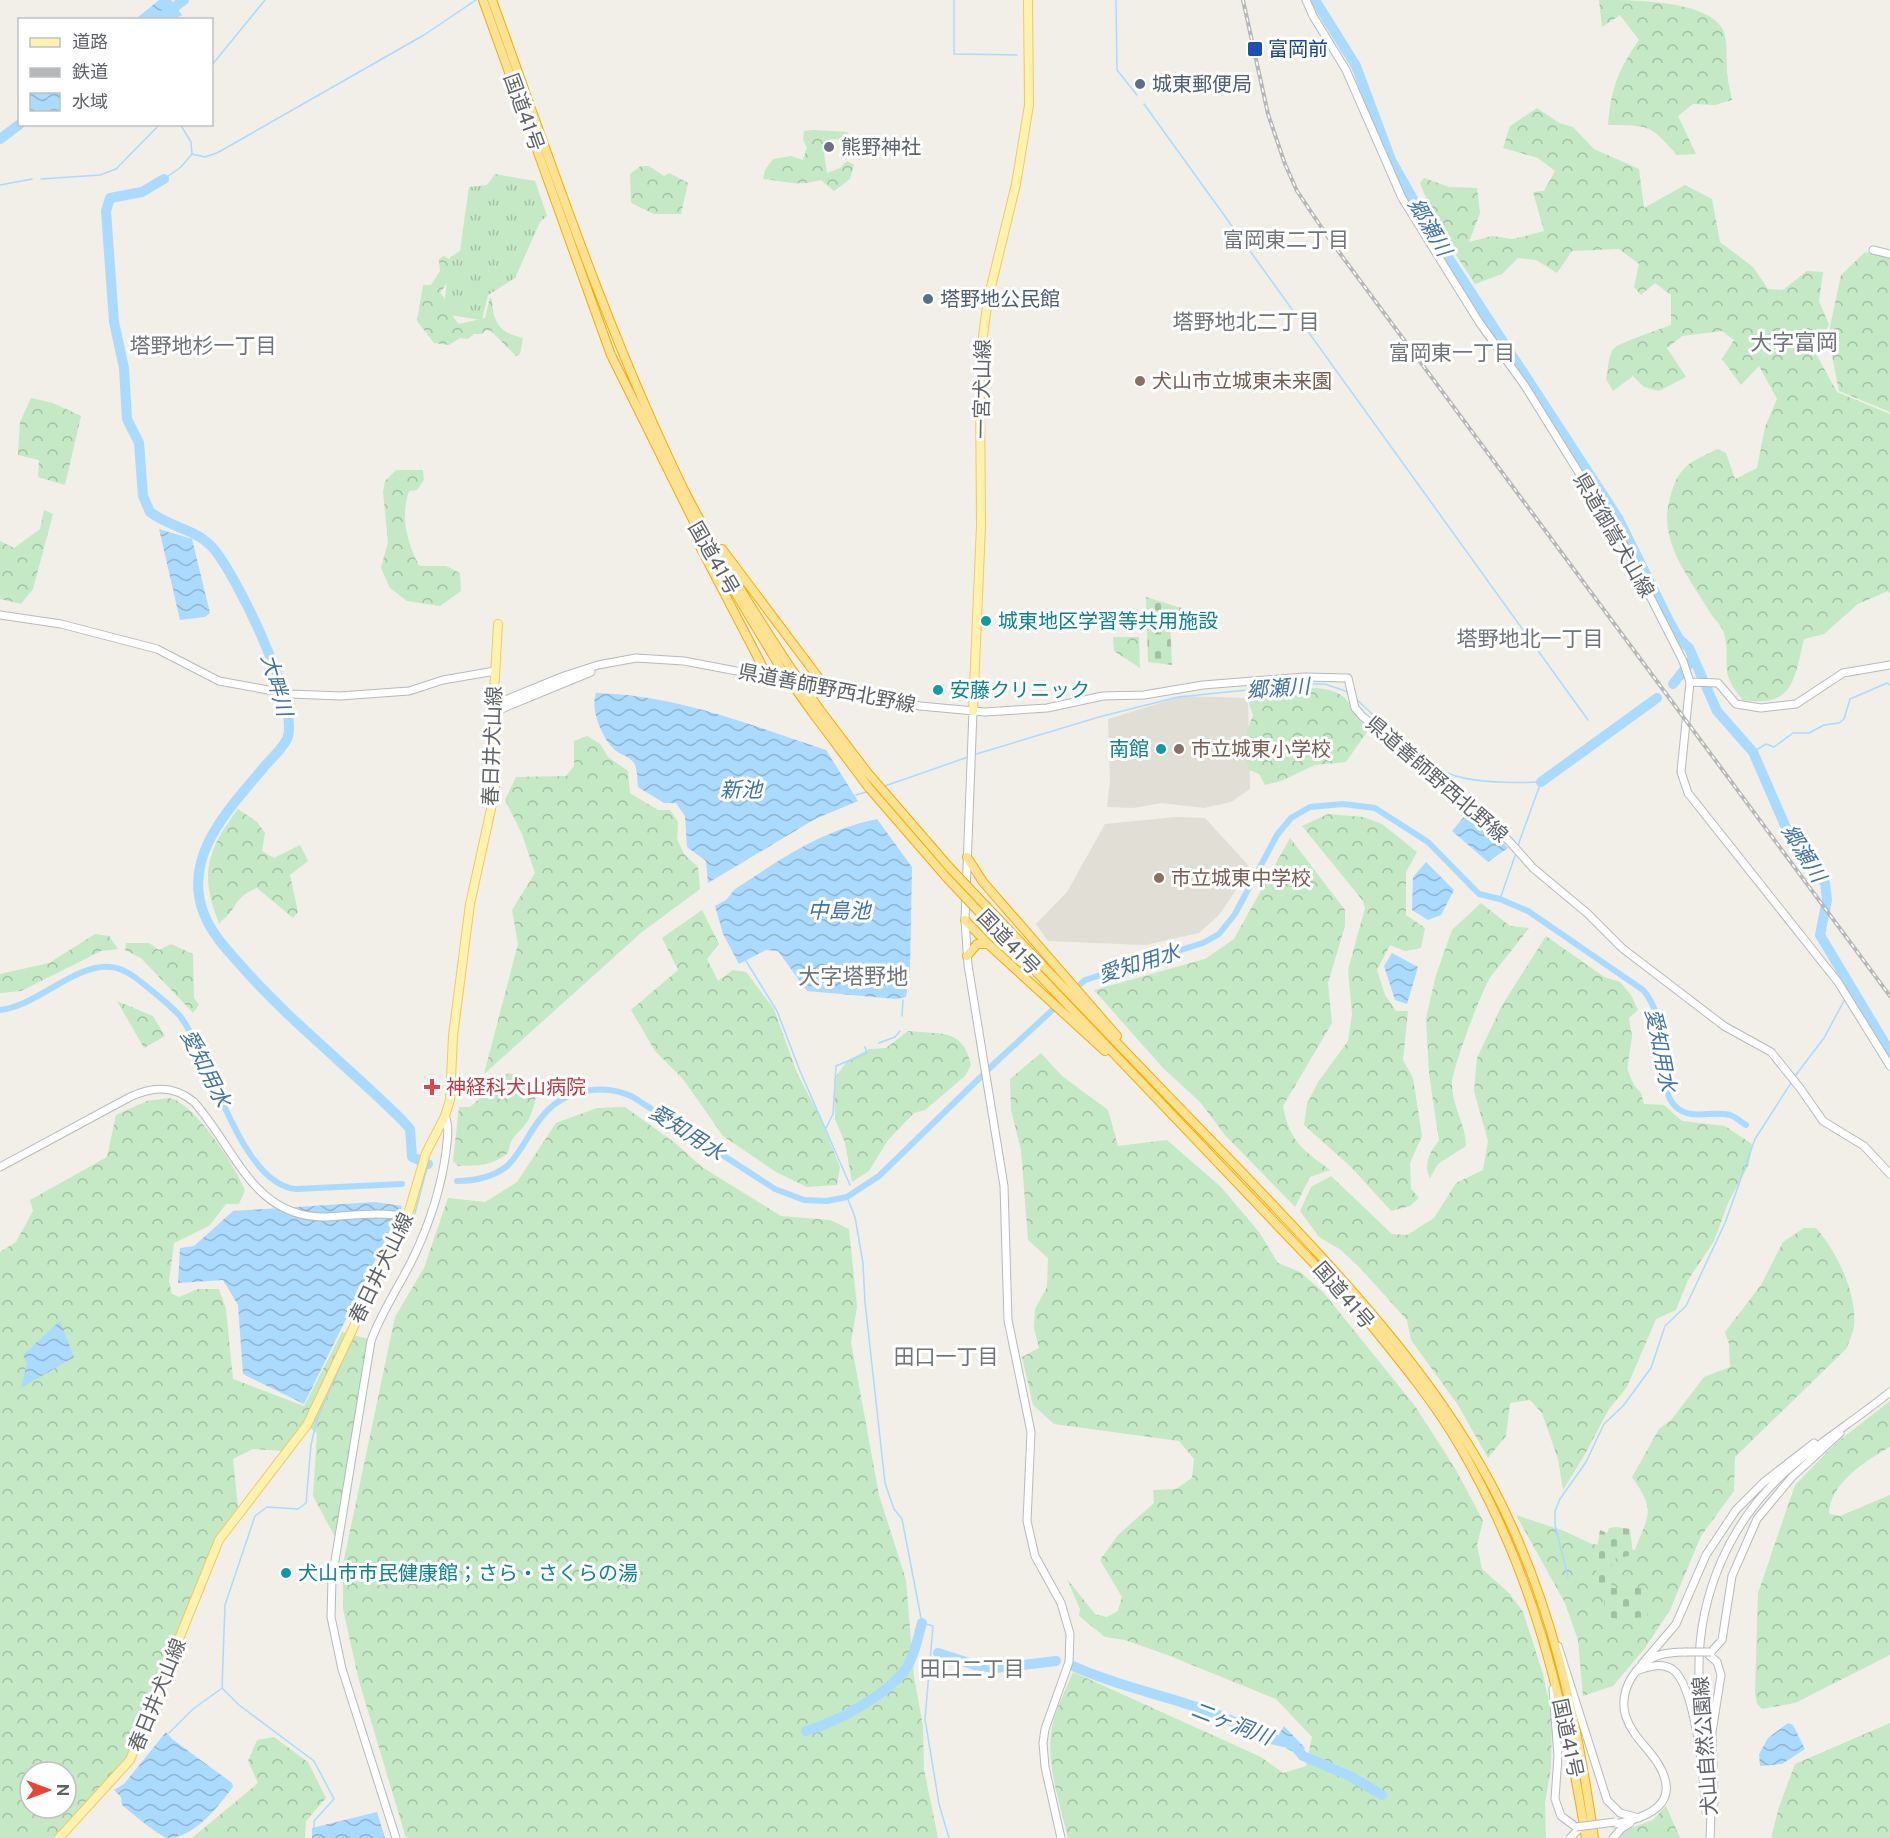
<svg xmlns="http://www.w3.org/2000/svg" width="1890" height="1838" viewBox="0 0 1890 1838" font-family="'Public Sans','Noto Sans JP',sans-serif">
<defs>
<pattern id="grass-tufts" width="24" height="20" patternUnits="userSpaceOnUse" patternTransform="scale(1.5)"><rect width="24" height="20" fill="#c5e8c5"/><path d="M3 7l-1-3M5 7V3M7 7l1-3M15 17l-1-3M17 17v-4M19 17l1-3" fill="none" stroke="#a3c0a4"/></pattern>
<pattern id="forest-crowns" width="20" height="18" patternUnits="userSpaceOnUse" patternTransform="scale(1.5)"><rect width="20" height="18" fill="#c5e8c5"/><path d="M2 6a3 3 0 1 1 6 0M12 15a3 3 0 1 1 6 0" fill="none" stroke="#a3c0a4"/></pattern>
<pattern id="cemetery-stones" width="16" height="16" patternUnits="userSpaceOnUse" patternTransform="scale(1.5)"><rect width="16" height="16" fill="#c5e8c5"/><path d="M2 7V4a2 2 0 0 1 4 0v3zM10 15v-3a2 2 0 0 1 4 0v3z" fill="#a3c0a4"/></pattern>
<pattern id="water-waves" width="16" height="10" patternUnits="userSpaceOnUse" patternTransform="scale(1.5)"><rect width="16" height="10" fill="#aadaff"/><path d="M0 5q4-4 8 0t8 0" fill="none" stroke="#8eb4d2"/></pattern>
</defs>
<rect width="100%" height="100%" fill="#f1efe8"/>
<path fill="#e1ded6" d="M1183,696l65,2 2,91 -19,13 -27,6 -43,-5 -27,5 -27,-1 3,-27 -2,-61z
M1175,817l30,1 43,47 -14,28 -15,22 -20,18 -54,12 -97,-4 -12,-17 31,-32 38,-68z"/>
<path fill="url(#grass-tufts)" d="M495,174l40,7 12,35 -7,6 -25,56 -27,17 -6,25 -39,-6 7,-57 10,-6 9,-64 18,-2z"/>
<path fill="url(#forest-crowns)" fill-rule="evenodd" d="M1599,0c34,0 113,0 125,32 4,14 2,27 3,41 1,9 3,18 5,27l-17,5 -22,-1 -15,12 18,38 -19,1c-28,-32 -28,-29 -69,-30 3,-36 10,-55 31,-85l-19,-25 -18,12z
M1537,108l22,15 14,4 21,22 45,20 5,39 41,-23 27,14 8,43 33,25 15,22 15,1 24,-19 16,1 -4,29 10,24 -14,27 22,40 53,22v179l-2,-2 -30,13 -34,30 -20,5c-10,40 -10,69 -61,61 -26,-29 -11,-37 -19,-67 -2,-7 -9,-13 -13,-19 -21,-36 -54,-73 -41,-116 8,-31 19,-36 48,-49l8,4 9,26 22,-11 8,-41 12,-28 -18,-33 -18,19 -19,-26 12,-19 -12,-9 -40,5 -15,12 19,29 -27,14 -15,-4 -11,-11 -20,15 -7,-12c2,-8 2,-20 6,-28 3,-8 47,-21 59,-26v-30l-16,-12 -14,12 -7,-8 5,-23 -20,-15 -47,2 -15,22 -21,-13 -18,-2 -16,16 -27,10 -36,-55 -19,-46 4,-5 25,9 28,1 3,25 -11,29 23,-6 21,3 31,-8 -11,-39 11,-1 11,-20 -17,-13 -35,-10 7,-22z
M813,130l35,2 1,8 -19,-1 -6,14 3,20 13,-5 7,-7 7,4 -4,14 -16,12 -13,-11c-26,7 -33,1 -58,-1l2,-9 8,-11 18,-3 12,4 4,-13 -4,-7 1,-9z
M641,166h8l15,10 5,-3 19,10 -7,31h-27l-23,-11 -1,-29z
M1865,252l25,5v155l-51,-21 -11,-55 13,-61z
M444,256l7,4v17l-11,16c10,9 9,22 19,31l26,-6 5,-21 2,3c1,24 9,33 31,38l-3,16 -4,2 -25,-25 -5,-1 -4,4h-8l-6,5 -8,-1 -11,7 -15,-2 -17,-22 6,-36h8l9,-14 -1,-12z
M31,398l22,5 28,13 -16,69 -27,-8 1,-17 -21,-5 2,-33z
M396,470h27l1,10 -7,10 -8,1c-9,28 -2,50 10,75h27l14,7 1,18 -21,15 -33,-5 -17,-13 -9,-20 7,-26 -5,-50 2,-11z
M44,510l9,4 -20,75 -12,15 -21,-5v-58l14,7 26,-19z
M1113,637h26l1,31 -26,-17z
M1298,687c15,1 41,0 50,15 7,12 10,17 21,27l-23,33 -31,3 -34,16 -16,4 -6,-11 -10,-4 -3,-10 1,-29 6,-16 -7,-20z
M587,736l13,8 8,13 20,14 2,22 28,17h12l8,12 -1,17 7,15 14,13 2,22 -58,43 -158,142 34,-130 -6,-34 23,-37 -13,-39 -17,-34 11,-23 50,-1 8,-10v-25z
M238,809l19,13 8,11 -3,18 12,7 26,-13 8,16 -18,14 8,37 -5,6 -36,-30c-24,9 -19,21 -38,35 -20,-49 -12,-73 19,-114z
M1328,814l35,3 19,7 35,28 -11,20v43l19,13 -4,20 -16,3 -15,-6 -13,25 8,25 11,16h12l-5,49 10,18 9,58 -12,27 1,26 8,9 -9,8 -19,5 -40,-44 -47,-42 3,-21 11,-22 30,-41 4,-27 -4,-44 17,-62 -2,-7 -61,-75z
M1290,838l55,72v16l-17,57 4,40 -49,83c6,35 20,44 47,64l-20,7 -15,30 -70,-72 -25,-33 -37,-34 -69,-78 111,-31 29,-20z
M1481,903l29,23 19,2c-12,16 -25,31 -37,47 -9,11 -40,94 -40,108 -1,21 14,42 14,63l-28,18 -8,14c-7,-12 0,-28 9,-37l-10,-68 -3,-55 10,-43 16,-45z
M702,910l17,34 -12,15 11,22 15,-11 13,2 28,37 23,64 23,44 20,50 -3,18 -30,2 -31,-15 -53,-36 -40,-57 -28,-28 -24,-41 47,-40 -16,-32z
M95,934l14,2 9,13 -17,2 -80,40 -21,2v-19l49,-11z
M1546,936l58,41 16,5 11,13 7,15 -9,8 3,19 -5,32 7,16 7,8 3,11 20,1 18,16 43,5 27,18 -3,20 -21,39 -14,38 -26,39 -12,30 -20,9 -29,68 -18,22 -25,47 -21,34 -5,-31 -16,-46 -12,-13 -20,3 -4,33 -18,22 -30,-53 -47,-65 -4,-20 -46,-51 -20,-19 -22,-13 -19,-26 11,-24 20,-11 61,58 15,1 27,-17 22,-35 27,-13 5,-29 -14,-50 3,-33 24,-51z
M126,943h23l10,7 12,-6 22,10 1,44 5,7 -6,8 -52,-55 -16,-8z
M117,1001l36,15 12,20 -21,12z
M908,1031c33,4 54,-4 63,34l-6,11 -40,34 -11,3 -26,27 -19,31 -17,11 -7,-39 -10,-24 -1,-40 13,-18 22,-12 17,-1z
M1041,1053l21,23 46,34 10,36 49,-6 54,47 38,45 19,31 22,9 23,20 92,114 41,64 27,51 -6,24 5,24 27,24 14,19 20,62 9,43 -1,51 -6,35 1,35h-478c-9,-39 -26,-83 -13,-123 5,-14 12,-29 18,-43l188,85 22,16 23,-7 6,-29 -36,-38 -106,-43 -45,-16 -20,-3 -26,-21 1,-7 -13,-30 28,35 12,3 11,-6 4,-14 -22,-37 18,-25 36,-32 -1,-13 23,-1 16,-11 2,-19 -15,-18 -125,-17 -21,-19 -11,-48 17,-9 -5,-20 1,-19 12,-22 1,-29 -20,-18 -7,-90 -10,-40 -1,-31z
M508,1073l13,3 16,14c-2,11 -4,23 -10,32 -10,15 -15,11 -19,31 -19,14 -28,12 -50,13l-5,-5 6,-54h11z
M169,1098c26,5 66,68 76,92l-6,14h-13l-17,22 -35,17 -5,38 3,13 7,3 19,-8h21l7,20 7,70 71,27 38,-74 26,7 -33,198 -22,-41 4,-63 -13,-9 -21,27 -30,-2 -20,10 5,48 -24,33 -89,223 -72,75h-53v-586l16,-10 17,-31 -3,-11 77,-43 9,-42 31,-14zM30,1772h36v36h-36z
M625,1107l50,36 27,24 79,49 49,4 19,9 8,78 -6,35 28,153 27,85 8,97 9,49 1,43 14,69h-532l-47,-157 -16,-72v-45l52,-247 29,-49 24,-70 37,4 32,-20 39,-59 41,-15z
M1804,1228h12c21,24 41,65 38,98 -1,7 -5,15 -7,22l-112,109 -1,34 -33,45 -31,74 -25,38 -32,38 -30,10 -5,-56 -13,-37 -49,-88 48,16 28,13 43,6c14,-38 21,-38 -3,-73l27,-48 13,-10 32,-42 26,-10 -1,-23 -4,-12 36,-47 22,-43z
M1890,1401v46c-24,13 -61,37 -61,67l11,2 50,-21v160l-95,48 -33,6 -5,-5 -2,-11 3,-100 37,-108 41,-42z
M1890,1723v115h-119l8,-31 16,-43z
M274,1737l34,25 18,36 -20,23 -1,17h-113l66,-55 -10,-22 9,-21z
M1666,1806l14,32h-62l7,-8 28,-10z"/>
<path fill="url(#cemetery-stones)" d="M1146,597l45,14 -1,8h-20l2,46 -24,-3z
M1616,1527l14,2 3,26 -20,4 -3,12 2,17h35v29l-30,2 -12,-3 -1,-24 -5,-4 -4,-27 5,-31 7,3 2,-5z"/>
<path fill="url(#water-waves)" d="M159,0h12l11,15 -7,4 -38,-1z
M159,529l33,10 18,74 -5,4 -25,3z
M596,693c81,2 155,32 230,57l32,51 -43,18 -107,64 -2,-22 -19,-14 -2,-31 -9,-13h-12l-26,-16c-1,-8 0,-17 -4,-24 -6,-8 -12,-7 -19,-13 -13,-12 -25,-40 -19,-57z
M1467,813l26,19 15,16 -20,14 -36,-31z
M877,819l35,48 -2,103 -4,27 -10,2 -89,-8 -29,-40 -12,-1 -27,14 -16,-30 -8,-28 11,-6 9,-11c48,-31 85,-58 142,-70z
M1426,862l28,28 -13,25 -13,5 -16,-10 1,-33z
M1392,953l26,14 -11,37 -12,-4 -11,-34z
M375,1202l27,4 -98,198 -61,-30 -5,-69 -15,-25 -45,3 2,-35 14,-2 39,-35z
M60,1321l14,36 -53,31 6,-25 -4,-8z
M1788,1723l5,2 12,24 -23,15 -22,2 -1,-12 9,-16z
M1284,1726l21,22 -4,7 -14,-6 -10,-11z
M166,1732l6,7 60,44 1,4c-14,18 -38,51 -65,51 -11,-3 -36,-25 -46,-33l-1,-8 -7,-7 10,-6z
M377,1812l8,26h-73v-10z"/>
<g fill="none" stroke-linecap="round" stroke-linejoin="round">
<path stroke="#aadaff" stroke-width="1.5" d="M954,0v54l63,1
M1116,0l1,70 20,25
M212,65l53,-65
M1144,104l444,616
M192,154l13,3 12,-4 207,-118 52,-35
M41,179l59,-4 16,-6 44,-45
M164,179l17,-12 11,-13 -1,-12 -11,-18
M0,185l32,-6
M1356,699c25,22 58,59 89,73 23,11 70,11 96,10l-24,66
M1753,752l13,-8 8,3 19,-14h16l15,-8 15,-2 5,-4 6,-20 37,-16 3,2
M973,755l126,-38 79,-20 128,-13h19l23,8
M885,786l83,-29
M856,795l10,-3
M1500,899l16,-46
M746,961l31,50 23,60 50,114
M1849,994l4,-4
M902,1016l1,-16
M879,1043l16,-6 5,-6
M1795,1076l29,-38 22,-41
M826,1128l7,-14 3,-48 31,-13 -2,-6
M847,1197l8,20 8,46 2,39 20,181 9,26 8,10 20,104 11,3 -8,93 14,85 10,34
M378,1285l37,-72 13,-49
M1568,1577l-13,-52v-14l5,-12 26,-37 18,-38 19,-18 28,-38 14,-42 21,-20 39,-83 30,-84 36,-56
M169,1733l24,-24 28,-20
M314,1829v-8l20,-22 -20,-38 -75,-56 -17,-17 3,-83 30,-89 12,-9 31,2 8,-6 5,-58 6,-26 43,-97"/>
<path stroke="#aadaff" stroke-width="6" d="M0,1010c37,-4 74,-46 110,-43 14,1 25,10 36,19 11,9 24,19 34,30 31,41 60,168 116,173l106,-5
M457,1181c17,0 35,-4 49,-14 15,-13 22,-34 35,-49 21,-28 61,-36 92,-21l142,92 29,11 23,1 20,-4 32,-21 117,-114 89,-82 118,-37 16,-9 16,-20 42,-79 14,-17 19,-11 33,-3 32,4 53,34 51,52 21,5 28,12 115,79c30,33 10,97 33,117 16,14 36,3 54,8 6,2 11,7 16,10"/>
<path stroke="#aadaff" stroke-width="10" d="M1315,0l41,66 35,94 40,71 187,287 51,103 10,18 10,9 28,63 36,41 34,78 38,53 2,17 -7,35 70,117
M157,20l27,-20
M0,139l20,-15
M164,179l-22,13 -32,6 -4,13 8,111 10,46 3,51 12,24 4,53 7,16c19,15 46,17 62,35 24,26 89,161 75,192 -5,10 -16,20 -23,28 -34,41 -83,89 -60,147 8,21 26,39 40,55 49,55 106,99 158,151l8,9 2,28 16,7
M1673,684l19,-24
M1541,782l116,-84
M938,1653l37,12 21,3 60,-7
M1073,1666c46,21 96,30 143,48 26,10 48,27 76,29l11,13 47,20 32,19
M806,1731c31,-9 83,-37 101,-64 8,-12 11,-31 15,-44"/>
<defs>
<path id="secondary" d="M1306,0l7,16 33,54 56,128 77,124 46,64 100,161 58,114 7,21 -9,90 7,21 150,189 52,84
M1873,250l17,4
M0,615l61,9 96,25 62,32 71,13 50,2 69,-5 34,-11 52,-9
M1690,682l28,1 18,21 25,4 35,-4 47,-31 47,-8
M493,705l71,-29 34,-11 38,-7 48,3 236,45 65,6 62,-4 56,-12 41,-1 59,-10 101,-8 44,1 7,30 7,8 147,125 24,27 54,45 35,35 102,78 47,26 29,36 23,33 41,25 26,28
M973,711l-8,209 3,45 36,221 4,134 23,112 -4,89 8,35 26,47 9,31 -1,28 -24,67 -2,14 2,24 16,71
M494,712l97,-40
M0,1167l130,-70c23,-11 44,-12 64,5 42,47 59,117 133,115 21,-1 60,-7 79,1
M1558,1646l49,154 13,13 19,5
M1711,1652l11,-12 10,-64 25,-57 35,-42 48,-44
M1709,1655l8,7 4,13 -9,57 2,71
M1642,1664l34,-40 30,-69 30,-45 28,-28 50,-39
M1636,1671c12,-4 24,-9 36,-2 24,16 32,113 34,143
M1553,1689l5,67 -3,43 6,17 15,11
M1615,1824c35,-7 68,-21 42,-62 -10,-15 -25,-27 -31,-45 -5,-14 -1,-31 8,-43 13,-19 31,-22 52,-22
M396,1838l-54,-169 -11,-52 1,-38 39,-238c11,-31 30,-57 44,-87 15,-32 26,-66 31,-102 1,-12 4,-25 -1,-36
M1570,1838l9,-9
M1613,1838l9,-10 8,-5
M1710,1838c4,-55 -10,-109 -11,-163 -2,-80 32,-157 93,-209 31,-26 66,-48 98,-74"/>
<path id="primary" d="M973,711l8,-185 -1,-138 3,-52 5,-37 28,-115 13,-79 -1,-105
M59,1838l71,-78 89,-220 88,-115 102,-214 17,-58 19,-37 5,-16 3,-64 17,-132 25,-113 -1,-98 4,-69"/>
<path id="highway" d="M483,0l128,355 89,179 80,133
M492,0c60,165 115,332 192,490 30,59 66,116 102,171
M696,539l72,138
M722,549l96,128 -1,9
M820,710l47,62 83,96
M812,712l57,76 78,90
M967,857l16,25 134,154
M986,906c83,87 166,174 250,260 93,98 189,196 254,316 59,109 87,234 104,356
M981,914l381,400c35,43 72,87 100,136 72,125 101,247 124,388
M965,920l23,24 117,107
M967,956l10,-12h11"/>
</defs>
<use href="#secondary" stroke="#b6babf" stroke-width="9"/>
<use href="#primary" stroke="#f2c960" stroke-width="10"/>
<use href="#highway" stroke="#f9ab00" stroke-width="10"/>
<use href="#secondary" stroke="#fff" stroke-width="7"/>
<use href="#primary" stroke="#fff2af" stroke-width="8"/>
<use href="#highway" stroke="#fde293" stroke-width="8"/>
<defs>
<path id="rail" d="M1243,0l25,114 17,50 12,27 33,49 560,756"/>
</defs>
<use href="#rail" stroke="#b6b7b8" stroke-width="4"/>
<use href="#rail" stroke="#fff" stroke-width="1.5" stroke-dasharray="4.5" stroke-linecap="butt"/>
<defs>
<path id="secondary-bridge" d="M1686,1652h25
M1576,1827l39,-5"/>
<path id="highway-bridge" d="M786,661l34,49
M780,667l32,45
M950,868l36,38
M947,878l34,36"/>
</defs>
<use href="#secondary-bridge" stroke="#b6babf" stroke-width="9" stroke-linecap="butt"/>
<use href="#highway-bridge" stroke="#f9ab00" stroke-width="10" stroke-linecap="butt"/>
<use href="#secondary-bridge" stroke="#fff" stroke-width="7"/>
<use href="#highway-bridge" stroke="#fde293" stroke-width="8"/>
</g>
<rect fill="#1a4fb4" stroke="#fff" stroke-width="2" x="1247" y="41" width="16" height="16" rx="3"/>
<g fill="#5c6f8a" stroke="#fff" stroke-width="2">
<circle cx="1140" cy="84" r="6"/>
<circle cx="928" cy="299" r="6"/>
</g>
<circle fill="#6b7280" stroke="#fff" stroke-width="2" cx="829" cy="147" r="6"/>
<g fill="#8d6e63" stroke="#fff" stroke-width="2">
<circle cx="1140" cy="381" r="6"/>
<circle cx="1179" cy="749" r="6"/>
<circle cx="1159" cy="878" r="6"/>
</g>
<g fill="#0f9aa8" stroke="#fff" stroke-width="2">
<circle cx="986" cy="621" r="6"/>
<circle cx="938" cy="690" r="6"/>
<circle cx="1161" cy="749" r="6"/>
<circle cx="286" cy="1573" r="6"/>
</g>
<path fill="#e0444e" stroke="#fff" stroke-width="2" d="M429 1078h6v6h6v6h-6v6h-6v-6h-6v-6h6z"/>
<g text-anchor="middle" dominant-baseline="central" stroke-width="6" stroke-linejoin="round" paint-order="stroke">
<g font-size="20" fill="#164399" stroke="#fff" text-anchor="start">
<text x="1268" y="49">富岡前</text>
</g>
<g font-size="20" fill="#4e5e75" stroke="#fff" text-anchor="start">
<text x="1152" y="84">城東郵便局</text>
<text x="940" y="299">塔野地公民館</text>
</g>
<g font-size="20" fill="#5f6368" stroke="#fff">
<text transform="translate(524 112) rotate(70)">国道41号</text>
<text transform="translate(982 389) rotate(-89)">一宮犬山線</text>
<text transform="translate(1614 535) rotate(60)">県道御嵩犬山線</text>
<text transform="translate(714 558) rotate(60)">国道41号</text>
<text transform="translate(827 688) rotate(11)">県道善師野西北野線</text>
<text transform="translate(492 746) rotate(-88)">春日井犬山線</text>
<text transform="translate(1437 779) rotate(41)">県道善師野西北野線</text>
<text transform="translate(1009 942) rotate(46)">国道41号</text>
<text transform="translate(381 1268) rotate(-64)">春日井犬山線</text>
<text transform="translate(1344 1295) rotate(49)">国道41号</text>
<text transform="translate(157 1695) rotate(-68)">春日井犬山線</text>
<text transform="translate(1568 1738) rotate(78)">国道41号</text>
<text transform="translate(1705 1746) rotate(-94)">犬山自然公園線</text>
</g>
<g font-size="20" fill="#5b616d" stroke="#fff" text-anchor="start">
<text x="841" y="147">熊野神社</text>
</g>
<g font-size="20" fill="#785e54" stroke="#fff" text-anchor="start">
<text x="1152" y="381">犬山市立城東未来園</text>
<text x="1191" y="749">市立城東小学校</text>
<text x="1171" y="878">市立城東中学校</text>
</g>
<g font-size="20" fill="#0d838f" stroke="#fff" text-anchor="start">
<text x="998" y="621">城東地区学習等共用施設</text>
<text x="950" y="690">安藤クリニック</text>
<text x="1149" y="749" text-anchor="end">南館</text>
<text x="298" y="1573">犬山市市民健康館；さら・さくらの湯</text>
</g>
<g font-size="20" fill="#be3a42" stroke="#fff" text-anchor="start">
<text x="446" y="1087">神経科犬山病院</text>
</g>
<g font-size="21" font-style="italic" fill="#4174aa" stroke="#fff">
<text transform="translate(1430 227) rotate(59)">郷瀬川</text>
<text transform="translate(277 685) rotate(74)">大畔川</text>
<text transform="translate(1278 688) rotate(-4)">郷瀬川</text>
<text x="741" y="789">新池</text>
<text transform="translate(1804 853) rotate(58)">郷瀬川</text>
<text x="839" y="910">中島池</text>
<text transform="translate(1139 963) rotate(-17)">愛知用水</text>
<text transform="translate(1661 1050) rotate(79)">愛知用水</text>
<text transform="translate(206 1068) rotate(63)">愛知用水</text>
<text transform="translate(687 1132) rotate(33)">愛知用水</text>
<text transform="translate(1232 1723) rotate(21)">二ヶ洞川</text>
</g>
<g font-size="21" fill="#70757a" stroke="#fff">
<text x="1286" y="239">富岡東二丁目</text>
<text x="1246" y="321">塔野地北二丁目</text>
<text x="203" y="345">塔野地杉一丁目</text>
<text x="1452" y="352">富岡東一丁目</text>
<text x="1530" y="638">塔野地北一丁目</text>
<text x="946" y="1356">田口一丁目</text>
<text x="972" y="1668">田口二丁目</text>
</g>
<g font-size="22" fill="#70757a" stroke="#fff">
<text x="1794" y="342">大字富岡</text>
<text x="853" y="976">大字塔野地</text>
</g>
</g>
<rect x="18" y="18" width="195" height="108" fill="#ffffff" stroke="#bfc1c3" stroke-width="1.5"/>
<rect x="30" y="38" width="30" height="9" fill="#fff2af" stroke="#bfc1c3" stroke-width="1.5"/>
<text x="72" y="48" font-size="18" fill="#5f6368">道路</text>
<rect x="30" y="68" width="30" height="9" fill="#b6b7b8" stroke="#bfc1c3" stroke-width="1.5"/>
<text x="72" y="78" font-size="18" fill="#5f6368">鉄道</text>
<rect x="30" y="93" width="30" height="18" fill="url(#water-waves)" stroke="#bfc1c3" stroke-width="1.5"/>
<text x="72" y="108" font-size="18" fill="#5f6368">水域</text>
<g transform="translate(48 1790) rotate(90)"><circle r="28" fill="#ffffff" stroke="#bfc1c3" stroke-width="1.5"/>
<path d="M0-4.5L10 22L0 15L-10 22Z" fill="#ea4335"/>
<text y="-9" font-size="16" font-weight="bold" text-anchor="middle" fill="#5f6368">N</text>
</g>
</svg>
